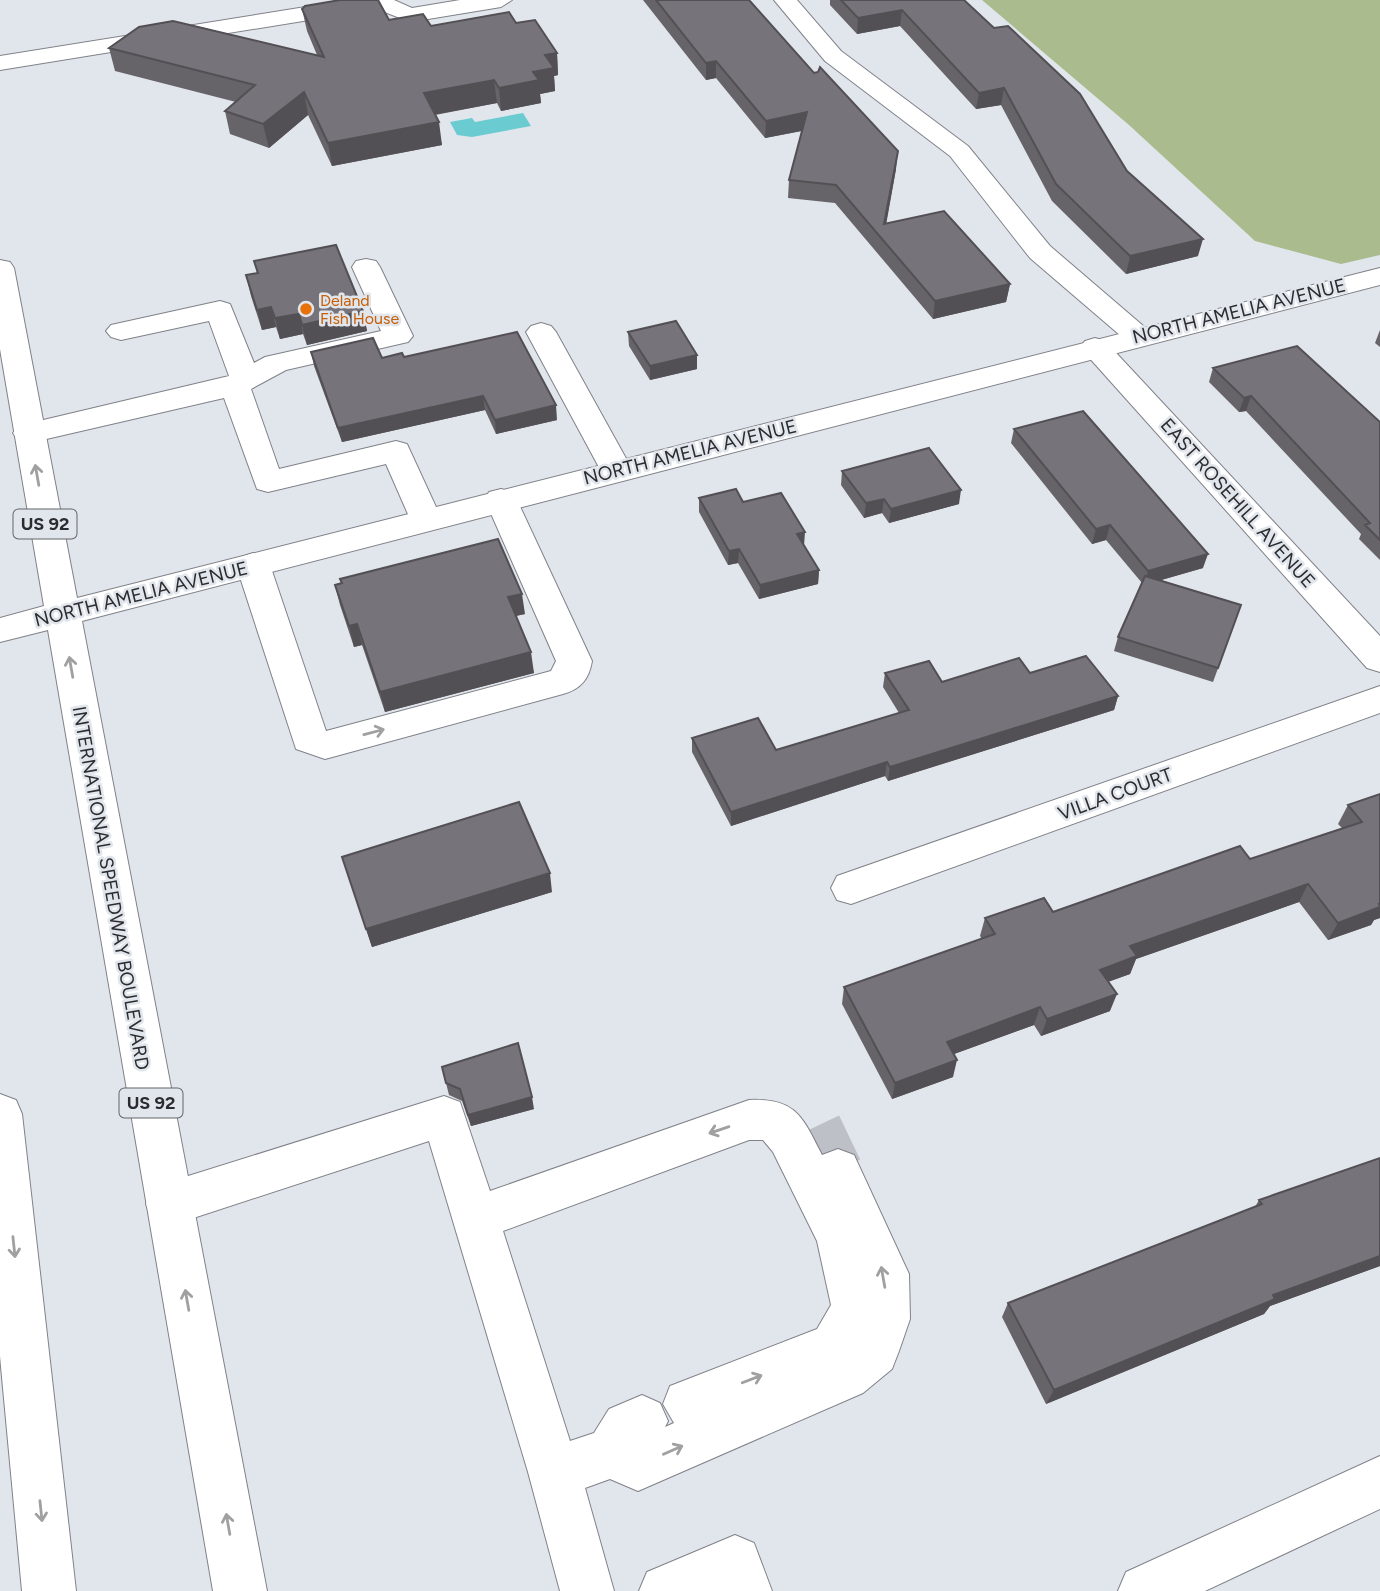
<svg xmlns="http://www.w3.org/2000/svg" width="1380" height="1591" viewBox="0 0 1380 1591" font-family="Figtree,sans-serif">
<rect width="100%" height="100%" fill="#e1e5ec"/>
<path fill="#aabc8e" d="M982,0h398v255l-39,9 -86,-23 -126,-116z"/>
<path fill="#6acbd1" d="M523,113l8,13 -59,11 -15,-2 -7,-13 22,-4 3,4z"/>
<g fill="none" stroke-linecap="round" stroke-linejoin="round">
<path stroke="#bdc0c6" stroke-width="49" stroke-dasharray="49 24" stroke-linecap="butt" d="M817,1126l21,44"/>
<defs>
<path id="minor" d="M349,0h45l18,8 48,-8h52l-11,7 -91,15 -33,-13 -377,61v-14z
M774,0h23l44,51 127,95 82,100 98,84 5,6 -5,6 -10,3 -10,-3 -98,-84 -80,-102 -125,-95z
M366,259l10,2 4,6 33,69 -5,6 -122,28 -35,19 28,80 117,-28 11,3 35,76 -4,8 -12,3 -12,-3 -28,-64 -118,28 -11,-3 -33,-91 -195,45 -11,-3 -5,-7 5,-7 211,-50 -20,-55 -88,19 -10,-3 -5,-6 5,-6 109,-24 10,3 24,59 11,-6 116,-26 -29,-64 4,-6z
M541,323l10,3 5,6 77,139 -5,7 -11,3 -11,-3 -5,-7 -75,-139 5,-6z
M1095,338l10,3 275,295v36l-13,-4 -282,-315 -5,-6 5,-6z
M501,489l12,3 4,8 75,161c-3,18 -11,28 -29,33l-238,65 -29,-10 -60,-184 5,-8 12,-4 12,4 5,8 56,166 225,-60 5,-10 -71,-161 4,-8z
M1380,686v27l-529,191 -14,-4 -6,-12 6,-12z
M444,1096l16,6 30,89 259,-91c47,-2 53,16 73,55l16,-6 16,6 55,119 1,45 -11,32 -7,18 -29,24 -225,98 -28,-12 -25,9 29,103h-54l-32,-119 -99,-331 -260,85 -17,-6 -6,-16 6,-16 17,-6zM749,1140h14l10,12 44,89 14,64 -14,24 -147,57 -7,18 11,19 -9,4 3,-6 -8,-18 -18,-8 -33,14 -15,24 -24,8 -67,-210z
M1380,1456v53l-175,82h-87l8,-19z
M735,1535l19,8 18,48h-133l8,-19z"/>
<path id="major" d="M0,260l10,2 4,6 63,330 1303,-330v17l-1298,336 185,970h-54l-165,-961 -48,12v-24l44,-12 -44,-257z
M0,1094l16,6 6,14 54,477h-54l-22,-235z"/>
</defs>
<use href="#minor" stroke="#808289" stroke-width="2"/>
<use href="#major" stroke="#808289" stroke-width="2"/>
<use href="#minor" fill="#fff" fill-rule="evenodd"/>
<use href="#major" fill="#fff" fill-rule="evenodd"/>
</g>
<path fill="#666369" d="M643,0h106l147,169 -10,54 124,61 -4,18 -73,17 -98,-116 -47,-5 1,-18 13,-49 -37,7 -49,-60 -10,2z
M830,0h134l163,171 71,85 -72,18 -74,-73 -51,-96 -25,4 -76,-83 -43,8 -27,-29z
M302,9l129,17 85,-3 41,30 1,22 -4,1 1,15 -15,3 1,9 -40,8 -4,-8 -62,12 7,30 -110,21 -24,-51 -39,33 -39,-14 -5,-23 11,-9 -121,-31 -6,-23 208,7 -10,-24z
M254,261l109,50 4,20 -60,14 -4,-11 -23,5 -4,-12 -14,3 -11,-34 -5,-21 11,-2z
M1380,330v17l-5,-4z
M628,332l69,23v14l-47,11 -21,-34z
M311,352l71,6 22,-1 153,63 -61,14 -11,-24 -143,32 -28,-76z
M1213,368l167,54v138l-21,-21 2,-5 -115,-123 -7,1 -30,-30z
M1014,429l189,139 -42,12 80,25 -28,77 -99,-31 4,-14 24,-54 -36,-43 -14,4 -81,-101z
M842,471l117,33 -70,19 -7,-10 -18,5 -23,-33z
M699,498l44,4 61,44 15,24 -1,14 -59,15 -21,-36 -10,2 -29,-53z
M335,585l190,29 -9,2 18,57 -149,39 -23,-67 -8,2 -14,-42z
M885,673l57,9 88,-9 88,23 -4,14 -226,71 -3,-5 -154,50 -39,-74v-14l84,12 123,-37 -16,-26z
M1380,794v124l-6,2 -3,5 -43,15 -29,-38 -163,57 -6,15 -22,8 2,29 -69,25 -7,-11 -80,29 -1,23 -61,22 -50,-95 2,-17 138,-48 -2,-3 5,-18 68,-6 197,-53 92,-31 -4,-4 10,-19z
M342,857l210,35 -180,55z
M442,1067l92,42 -63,17 -9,-25 -13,-6z
M1380,1158v108l-110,40 -6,8 -218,90 -44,-87 6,-14 247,-96 4,-7z"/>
<path fill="#535055" d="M902,10l-2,16 -43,8 1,-16z
M557,53l1,22 -4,1 1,15 -15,3 1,9 -40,8 -2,-23 34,-16 12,-17z
M716,61v17l-10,2v-17z
M494,80l3,23 -70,13 -3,-23z
M1004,88l-3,17 -25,4 3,-16z
M304,92l4,23 -39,33 -6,-24z
M807,112l-1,18 -41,8 1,-17z
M439,122l3,23 -110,21 -4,-23z
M898,151l-2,18 -13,73 1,-18z
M1203,239l-5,17 -72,18 4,-18z
M1010,284l-4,18 -73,17 2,-18z
M271,307l5,20 -14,3 -5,-20z
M363,311l4,20 -60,14 -5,-20z
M299,314l4,20 -23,5 -5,-21z
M697,355v14l-47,11v-14z
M483,396l2,14 -143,32 -4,-14z
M1251,396l-5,15 -7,1 5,-14z
M556,405l1,15 -61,14 -1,-14z
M961,490l-2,14 -70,19 2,-14z
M884,499l-2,14 -18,5 2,-15z
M1110,525l-4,15 -14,4 4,-15z
M805,532l-1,14 -7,-12z
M739,549l-1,14 -10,2 1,-14z
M1208,554l-5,14 -59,17 4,-14z
M819,570l-1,14 -59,15 1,-14z
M522,594l3,20 -15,3 -2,-20z
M357,624l5,21 -8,2 -5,-21z
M531,652l3,21 -149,39 -5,-20z
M1118,696l-4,14 -226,71 2,-14z
M887,762l-2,14 -154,50v-14z
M550,873l2,19 -180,55 -6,-18z
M1308,884l-9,18 -163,57 -6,15 -37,13 7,-17 30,-24z
M1380,904v14l-6,2 -3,5 -43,15 10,-17z
M1117,994l-7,17 -69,25 6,-17z
M1040,1007l-6,18 -91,33 4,-16z
M957,1060l-4,17 -61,22 3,-16z
M532,1097l2,12 -63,17 -3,-11z
M1380,1256v10l-110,40 -6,8 -218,90 8,-14 219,-95z"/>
<path fill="#77737a" stroke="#535055" stroke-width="2" d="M340,0h38l11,20 34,-6 8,12 78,-14 7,11 19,-3 22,33 -12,2 9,13 -21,4 6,8 -40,8 -5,-8 -70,13 15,29 -111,21 -24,-51 -41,32 -38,-13 30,-26 -146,-37 30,-21 34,-6 151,36 -22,-48 3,-3z
M656,0h93l65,73 4,-1 2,-5 78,84 -14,73 60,-13 66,73 -75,17 -99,-116 -47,-5 18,-68 -41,9 -50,-60 -10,2z
M841,0h123l30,28 14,-2 72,68 47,77 76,68 -73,17 -74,-72 -52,-96 -25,5 -77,-83 -44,8z
M336,245l27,66 -61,14 -3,-11 -24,4 -4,-11 -14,3 -11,-35 12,-2 -4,-12z
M676,321l21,34 -47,11 -22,-34z
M517,332l39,73 -61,15 -12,-24 -145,32 -27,-76 62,-14 9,20 20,-5 2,4z
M1297,346l83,76v118l-15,-15 5,-2 -119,-127 -7,2 -31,-30z
M1083,411l125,143 -60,17 -38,-46 -14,4 -82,-100z
M929,448l32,42 -70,19 -7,-10 -18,4 -24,-32z
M736,489l7,13 38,-9 24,39 -8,2 22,36 -59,15 -21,-36 -10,2 -30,-53z
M498,539l24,55 -14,3 23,55 -151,40 -23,-68 -8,2 -14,-41 7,-2 -2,-4z
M1145,576l96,29 -23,63 -100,-31z
M1086,656l32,40 -228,71 -3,-5 -156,50 -39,-74 66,-20 18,32 133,-40 -24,-37 44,-12 13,21 77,-24 11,15z
M1380,794v110h-1l1,3 -42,16 -30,-39 -178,62 7,10 -37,14 17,24 -70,25 -7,-12 -93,35 10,18 -62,23 -51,-96 151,-53 -10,-16 59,-20 9,14 187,-66 10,13 112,-37 -14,-17z
M519,802l31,71 -184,56 -24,-72z
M518,1043l14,54 -64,18 -8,-26 -14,-6 -4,-16z
M1380,1158v98l-107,39 2,4 -221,91 -46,-87 254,-99 -3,-4z"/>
<defs><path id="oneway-shaft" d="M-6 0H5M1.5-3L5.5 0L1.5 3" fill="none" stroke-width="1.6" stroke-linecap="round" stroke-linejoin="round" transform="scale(1.75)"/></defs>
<g stroke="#a0a0a1">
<use href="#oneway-shaft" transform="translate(37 475) rotate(-100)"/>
<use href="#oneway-shaft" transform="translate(71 667) rotate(-100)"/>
<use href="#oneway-shaft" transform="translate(374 732) rotate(-15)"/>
<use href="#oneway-shaft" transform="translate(719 1130) rotate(161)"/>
<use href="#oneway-shaft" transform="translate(14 1247) rotate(84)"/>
<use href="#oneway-shaft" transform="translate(883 1277) rotate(-100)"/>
<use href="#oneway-shaft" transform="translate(187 1300) rotate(-100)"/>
<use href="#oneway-shaft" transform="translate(752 1379) rotate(-21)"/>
<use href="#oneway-shaft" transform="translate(673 1450) rotate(-24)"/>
<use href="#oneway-shaft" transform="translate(41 1511) rotate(84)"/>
<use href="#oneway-shaft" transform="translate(228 1524) rotate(-100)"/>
</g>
<circle fill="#e8710a" stroke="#e1e5ec" stroke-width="2.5" cx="306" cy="309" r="7"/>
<g text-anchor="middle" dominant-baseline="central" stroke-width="5" stroke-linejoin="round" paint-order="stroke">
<g font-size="16" fill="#c56008" stroke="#e1e5ec" text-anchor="start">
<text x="320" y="300">Deland<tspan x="320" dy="18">Fish House</tspan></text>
</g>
<g fill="#e1e5ec" stroke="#626468" stroke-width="2">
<rect x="13.5" y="509.5" width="63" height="29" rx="5"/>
<rect x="119.5" y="1088.5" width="63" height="29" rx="5"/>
</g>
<g font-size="18" font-weight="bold" fill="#2b2c2f">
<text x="45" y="524">US 92</text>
<text x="151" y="1103">US 92</text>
</g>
<g font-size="19" fill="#2b2c2f" stroke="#e1e5ec">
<text transform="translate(1239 311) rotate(-14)">NORTH AMELIA AVENUE</text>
<text transform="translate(690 452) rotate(-14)">NORTH AMELIA AVENUE</text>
<text transform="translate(1238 503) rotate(48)">EAST ROSEHILL AVENUE</text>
<text transform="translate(141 594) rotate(-14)">NORTH AMELIA AVENUE</text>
<text transform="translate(1115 794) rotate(-20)">VILLA COURT</text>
<text transform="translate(111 888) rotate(80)">INTERNATIONAL SPEEDWAY BOULEVARD</text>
</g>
</g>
</svg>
